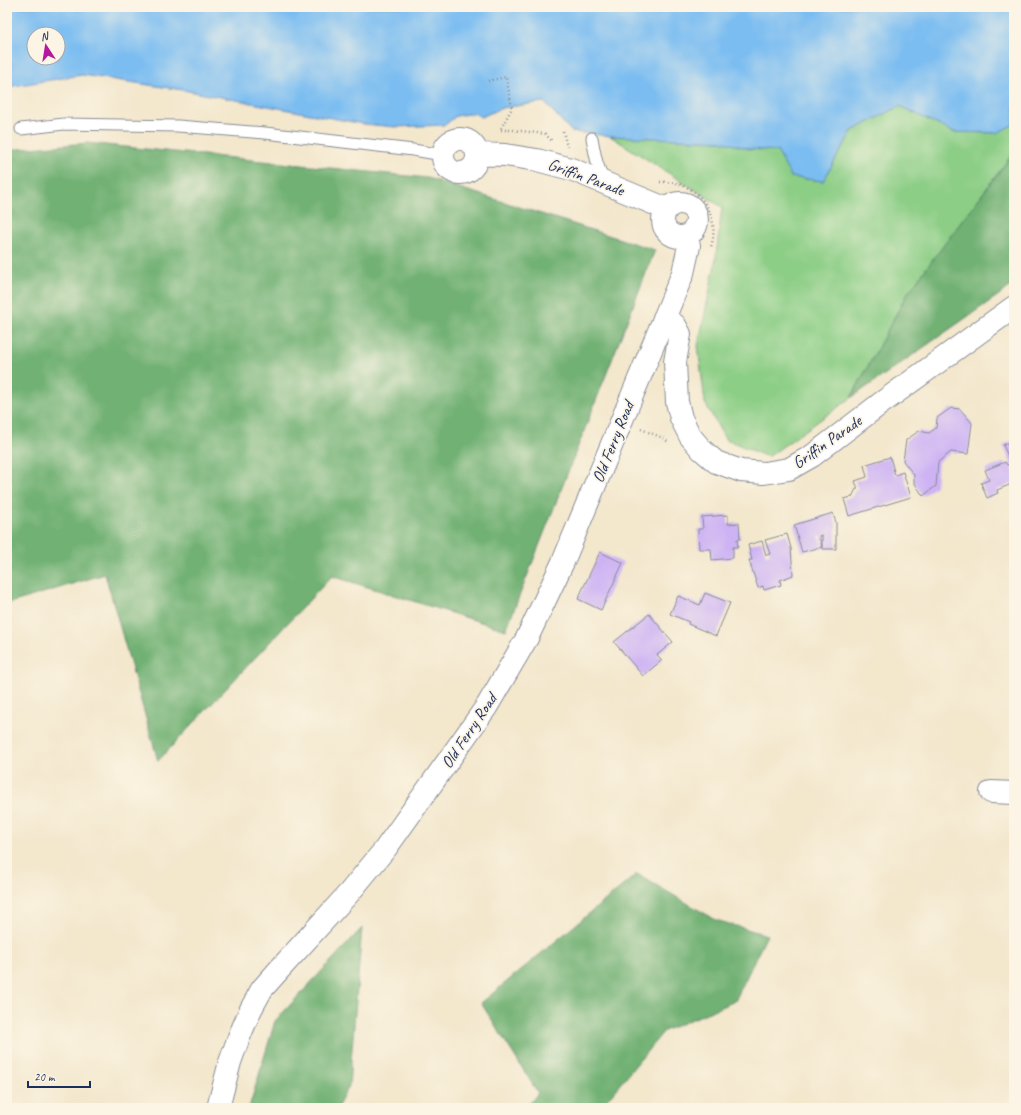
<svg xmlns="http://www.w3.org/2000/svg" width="1021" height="1115" viewBox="0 0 1021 1115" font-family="Caveat,sans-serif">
<rect width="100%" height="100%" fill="#fcf5e5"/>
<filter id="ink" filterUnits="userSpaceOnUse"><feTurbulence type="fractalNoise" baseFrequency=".025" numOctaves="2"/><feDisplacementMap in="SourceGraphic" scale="8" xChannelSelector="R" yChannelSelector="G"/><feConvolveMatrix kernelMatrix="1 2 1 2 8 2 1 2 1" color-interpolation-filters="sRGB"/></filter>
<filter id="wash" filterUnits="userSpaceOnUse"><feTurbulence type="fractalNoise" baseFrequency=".012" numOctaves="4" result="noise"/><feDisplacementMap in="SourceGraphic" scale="16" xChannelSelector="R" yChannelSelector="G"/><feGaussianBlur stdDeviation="0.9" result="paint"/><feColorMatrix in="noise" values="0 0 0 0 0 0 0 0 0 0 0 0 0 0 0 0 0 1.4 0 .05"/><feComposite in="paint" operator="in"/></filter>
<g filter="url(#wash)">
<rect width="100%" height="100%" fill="#f3e7cc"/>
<path fill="#8cce86" stroke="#547e72" d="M900,106l53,26 44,1 17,-9v28l-107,142 -56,104 -83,59 -43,-18 -20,-36 -7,-57 17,-82 7,-57 -112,-71 111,5 29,8 28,2 13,26 32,4 29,-50z"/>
<path fill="#71b173" stroke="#467068" d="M87,143l341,35 227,72 -149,380 -174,-54 -174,185 -53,-187 -98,30v-454z
M1014,152v131l-8,7 -155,108 56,-104z
M637,874l79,46 51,15 -32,66 -71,30 -64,77h-74l12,-15 -57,-90z
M362,928l-13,158 -12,22h-88l26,-87z"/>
<path fill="#7cbdf1" stroke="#4c76a8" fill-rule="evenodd" d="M7,7h1007v117l-17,9 -44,-1 -53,-26 -48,25 -29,50 -32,-4 -14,-26 -27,-2 -29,-8 -111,-5 -38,-4 -28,-30 -42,6 -21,9 -7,-4 -18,3 -11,9 -49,2 -33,-3 -180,-34 -101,-15 -75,12zM34,34h24v24h-24z"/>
<g id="blocks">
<path fill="#cdb3f4" d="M951,408l9,1 12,14 -4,31 -17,-2 -13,10 -2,24 -13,10 -9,-14v-7l-11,-14 3,-21 13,-9 10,2 7,-5 1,-10z
M1014,440v23l-3,2 3,7v11l-17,7 1,3 -11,5 -6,-15 8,-3 -4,-10 20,-8 2,3 4,-2 -8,-18z
M890,457l5,18 8,-3 8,25 -62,19 -5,-17 8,-2 4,-8h2l-3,-8 12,-4 -3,-12z
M833,513l3,10v26h-14v-14l-3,1 3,11 -20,5 -8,-27z
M728,515v9l11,-1 1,16h-3l1,8h-5v11l-21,2 -1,-11h-12l-1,-20h5l-1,-12z
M787,534l4,14 2,27 -13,5 1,5 -17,5 -1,-4 -5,2 -9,-28h3l-4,-15 14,-4 4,14 4,-1 -5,-14z
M600,552l23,11 -22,47 -23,-11z
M705,593l25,10 -14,33 -28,-12 1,-2 -19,-8 8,-18 22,9z
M649,614l24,28 -16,13 5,5 -19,16 -29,-34z"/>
</g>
</g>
<g filter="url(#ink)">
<use href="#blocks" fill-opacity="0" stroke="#878b95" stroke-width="1"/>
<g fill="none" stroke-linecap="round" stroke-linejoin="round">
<defs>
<path id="service" d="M21,129l43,-5 114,2 87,7 148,17 30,5
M592,138c3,16 5,30 13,44"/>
<path id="minor" d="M443 156a17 17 0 1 1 34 0a17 17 0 1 1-34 0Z
M478,154l27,1 32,5 34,9 96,40
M663 220a17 17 0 1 1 34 0a17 17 0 1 1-34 0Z
M664,318l11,7 5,9 -5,28 2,40 4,16 9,18 12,14 14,12 25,9 23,2 25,-4 23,-13 68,-52 134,-97
M991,792l23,1
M218,1108l12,-46 9,-25 12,-28 11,-20 16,-18 71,-78 37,-45 101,-142 40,-68 36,-76 120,-289 6,-27 -2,-10"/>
</defs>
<use href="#service" stroke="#878b95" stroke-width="13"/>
<use href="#minor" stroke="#878b95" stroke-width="24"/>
<path stroke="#878b95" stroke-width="2.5" stroke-dasharray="1 3" stroke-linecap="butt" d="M488,81l18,-4 6,31 -12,22h13l32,4 8,8
M563,131l4,16
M660,182c7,0 15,0 22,3 25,10 37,36 29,62
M641,429l22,9 5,4"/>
<use href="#service" stroke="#fff" stroke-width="11"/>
<use href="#minor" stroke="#fff" stroke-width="22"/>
</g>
</g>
<g text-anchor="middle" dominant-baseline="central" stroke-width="3.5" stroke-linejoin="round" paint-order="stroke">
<g font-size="17" fill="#1b2f5e" stroke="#fcf5e5">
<text transform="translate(586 177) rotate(20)">Griffin Parade</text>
<text transform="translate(613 442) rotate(-68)">Old Ferry Road</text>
<text transform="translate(827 442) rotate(-35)">Griffin Parade</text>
<text transform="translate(469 731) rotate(-56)">Old Ferry Road</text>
</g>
</g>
<rect width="1021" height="1115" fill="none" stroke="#fcf5e5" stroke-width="24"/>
<g transform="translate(46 46) rotate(348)"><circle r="19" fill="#fcf5e5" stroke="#a2a6af"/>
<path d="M0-3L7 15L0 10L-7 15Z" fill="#b5179e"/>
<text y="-6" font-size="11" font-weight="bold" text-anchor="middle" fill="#1b2f5e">N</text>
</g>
<path d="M28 1081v6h62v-6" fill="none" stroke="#1b2f5e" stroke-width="2"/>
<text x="34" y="1081" font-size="12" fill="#1b2f5e" stroke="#fcf5e5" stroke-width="3" paint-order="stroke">20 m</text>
</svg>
